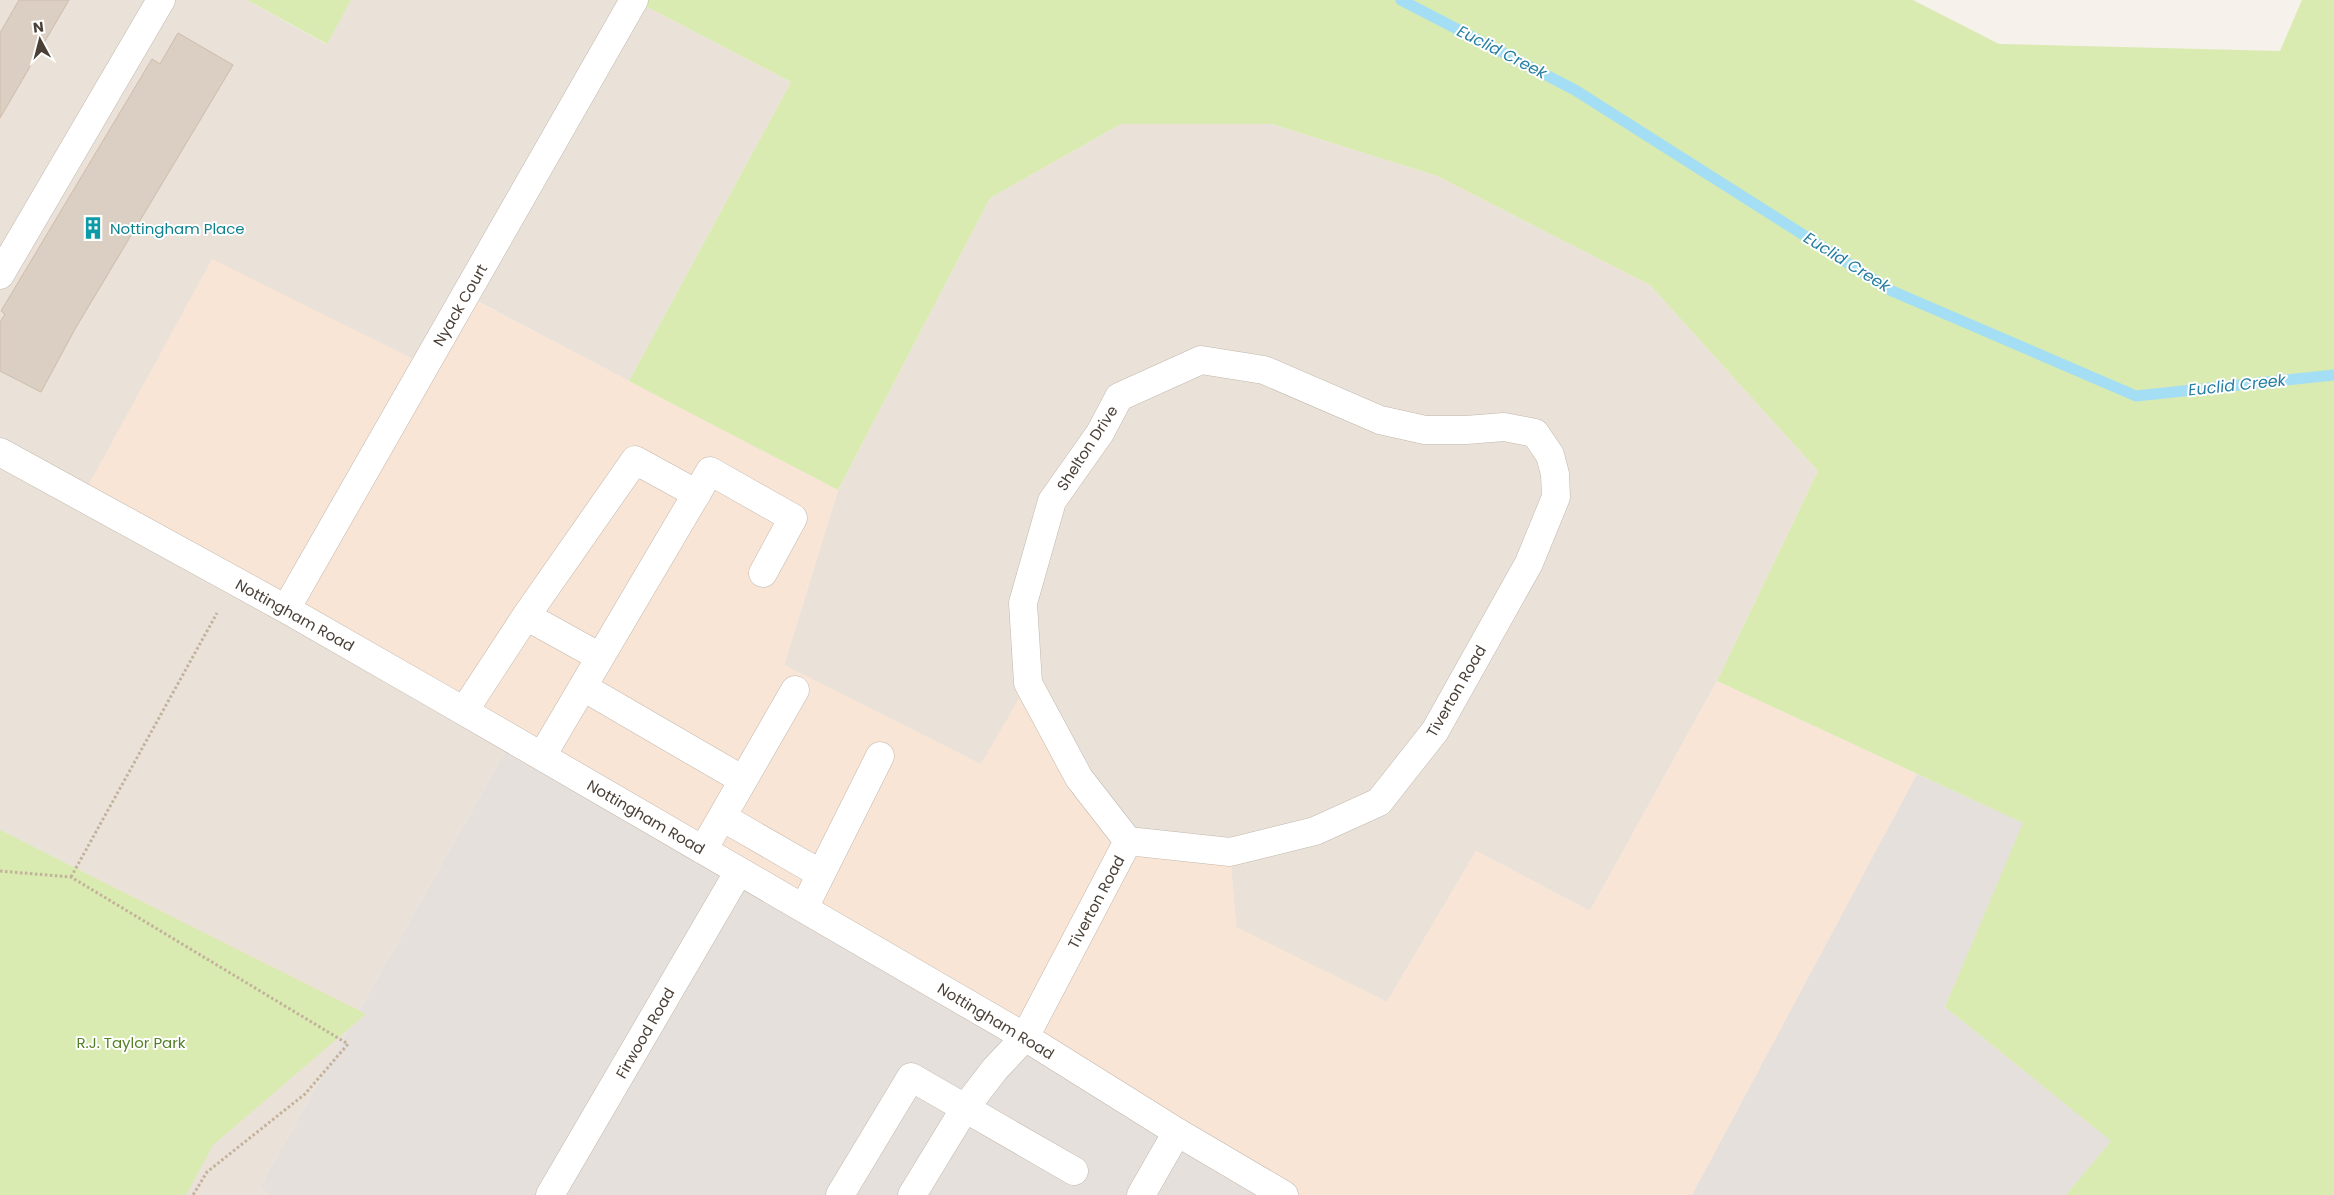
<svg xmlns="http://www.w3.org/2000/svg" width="2334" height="1195" viewBox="0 0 2334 1195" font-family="Poppins,sans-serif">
<rect width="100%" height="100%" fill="#f6f1ea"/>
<path fill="#eae2d8" d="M0,0h247l79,44 25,-44h283l157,82 -162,299 -163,-86 -41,70 -213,-105 300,479 -253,449 12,7h-271z
M1121,124h151l165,52 213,109 168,186 -101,210 -127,230 -114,-60 -89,151 -151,-75 -6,-75 -102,-11 -100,-157 -46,81 -198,-100 54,-175 152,-292z"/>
<path fill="#f8e5d5" d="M212,259l213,106 40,-70 373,195 -54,175 197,99 47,-81 100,158 102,11 6,75 151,75 89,-151 114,60 127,-230 200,93 -225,421h-408l-1202,-698z"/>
<path fill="#e5e0db" d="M512,739l772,456h-1013l-12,-7z
M1917,774l107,49 -79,184 167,134 -46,54h-374z"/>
<path fill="#d9ebb1" d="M247,0h104l-24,44z
M634,0h1279l86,44 281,7 22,-51h32v1195h-268l45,-54 -166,-134 78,-184 -306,-142 101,-210 -168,-186 -213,-109 -165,-52h-151l-131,74 -152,292 -209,-109 162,-299z
M0,830l366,184 -153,131 -27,50h-186z"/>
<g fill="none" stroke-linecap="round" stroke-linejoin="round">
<path stroke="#a4def4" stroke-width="11" d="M1401,0l174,90 317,201 244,105 198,-21"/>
</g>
<path fill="#dbcec2" stroke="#d3c2b1" d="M19,0h50l-69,118v-85z
M19,0h50l-69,118v-85z
M178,33l55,32 -158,264 -34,63 -41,-21v-49l5,-8 -4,-3 151,-252 8,5z
M178,33l55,32 -158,264 -34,63 -41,-21v-49l5,-8 -4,-3 151,-252 8,5z"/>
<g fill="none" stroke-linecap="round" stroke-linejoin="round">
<defs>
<path id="minor" d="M0,275l161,-275
M0,452l286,157 157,90 582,338 152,95 107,63
M286,609l348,-609
M526,616l74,41
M583,687l160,93
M464,711l62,-95 109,-156 62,34
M542,756l168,-285 83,47 -30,55
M722,817l99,57
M703,850l92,-160
M804,908l76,-152
M550,1195l189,-324
M840,1195l71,-118 163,94
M912,1195l53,-87 30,-39 30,-32 103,-196 102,11 85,-21 64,-29 56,-71 94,-168 27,-66 -1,-23 -5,-19 -15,-22 -31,-6 -38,3h-41l-45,-10 -116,-50 -63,-10 -82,37 -19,36 -48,68 -29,102 5,80 51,95 49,63
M1141,1195l36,-63"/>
</defs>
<use href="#minor" stroke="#c2b7ac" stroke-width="29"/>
<path stroke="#c4b19c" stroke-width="3" stroke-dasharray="2.5 2.5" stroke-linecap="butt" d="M0,871l71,6 277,167 -43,50 -98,78 -14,23
M71,877l146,-264"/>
<use href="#minor" stroke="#fff" stroke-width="28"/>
</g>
<defs>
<symbol id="building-bare" viewBox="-9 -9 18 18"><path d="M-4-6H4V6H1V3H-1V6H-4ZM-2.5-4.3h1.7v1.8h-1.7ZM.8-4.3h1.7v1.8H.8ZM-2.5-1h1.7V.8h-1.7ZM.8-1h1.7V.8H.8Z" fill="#0f9aa8" stroke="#fff" stroke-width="2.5" paint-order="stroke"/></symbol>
</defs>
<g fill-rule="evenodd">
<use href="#building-bare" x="77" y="212" width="32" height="32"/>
</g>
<g text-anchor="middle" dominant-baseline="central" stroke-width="4" stroke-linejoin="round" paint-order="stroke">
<g font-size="15" fill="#0d838f" stroke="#fff" text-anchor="start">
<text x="110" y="228">Nottingham Place</text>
</g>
<g font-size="15" fill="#4a4037" stroke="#fff">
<text transform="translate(460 305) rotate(-60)">Nyack Court</text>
<text transform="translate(1087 448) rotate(-57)">Shelton Drive</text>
<text transform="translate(295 615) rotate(29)">Nottingham Road</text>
<text transform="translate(1456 691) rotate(-60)">Tiverton Road</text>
<text transform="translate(646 817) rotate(30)">Nottingham Road</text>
<text transform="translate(1096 902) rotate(-62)">Tiverton Road</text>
<text transform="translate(996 1021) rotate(31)">Nottingham Road</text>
<text transform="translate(645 1033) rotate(-60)">Firwood Road</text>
</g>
<g font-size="15" fill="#548027" stroke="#fff">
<text x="131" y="1042">R.J. Taylor Park</text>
</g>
<g font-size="16" font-style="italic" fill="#267fa2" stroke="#fff">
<text transform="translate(1502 52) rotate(27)">Euclid Creek</text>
<text transform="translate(1847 262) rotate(32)">Euclid Creek</text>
<text transform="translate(2237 385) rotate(-6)">Euclid Creek</text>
</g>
</g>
<g transform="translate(40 40) rotate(353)" stroke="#ffffff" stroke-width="4" paint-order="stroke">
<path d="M0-4L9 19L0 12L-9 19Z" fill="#4a4037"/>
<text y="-8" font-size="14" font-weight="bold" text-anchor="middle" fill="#4a4037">N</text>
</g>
</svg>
